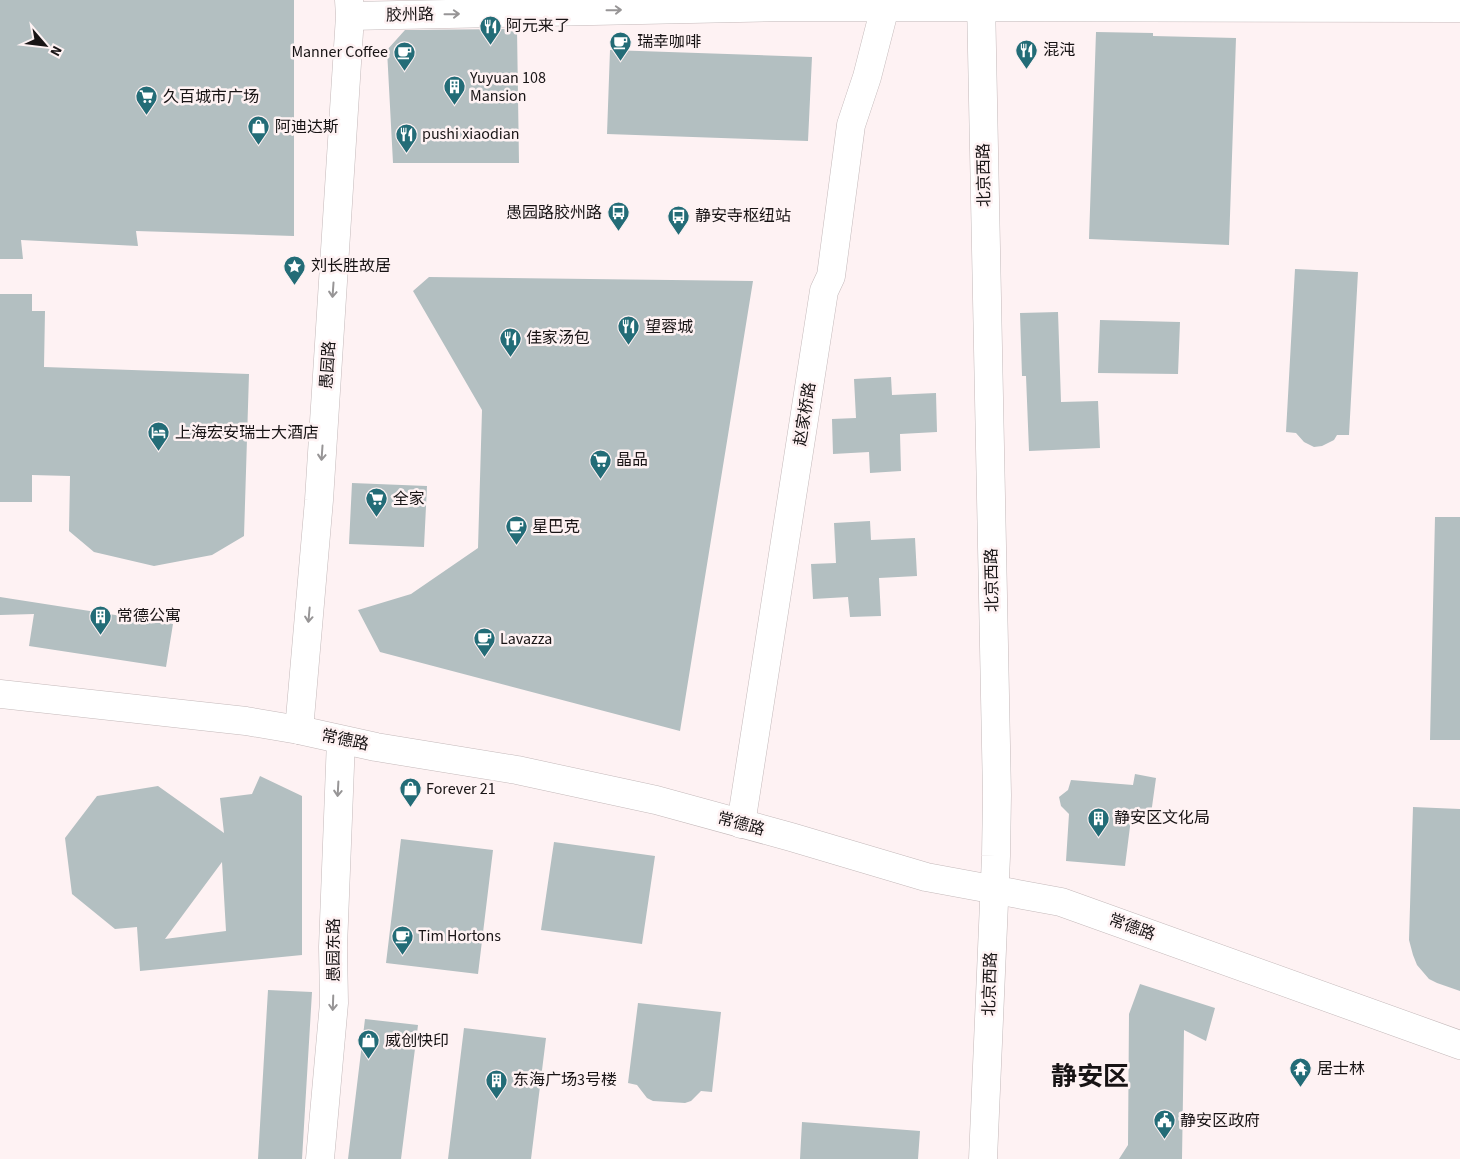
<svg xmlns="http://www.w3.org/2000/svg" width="1460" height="1159" viewBox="0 0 1460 1159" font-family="'Source Sans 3','Noto Sans SC',sans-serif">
<rect width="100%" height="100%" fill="#fef2f3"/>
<path fill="#b3bfc1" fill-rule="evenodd" d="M0,0h294v236l-158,-5 2,15 -117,-6 2,19h-23z
M517,29l2,134h-126l-6,-113 18,-20z
M1096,32l57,1v3l83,2 -7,207 -140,-6z
M610,50l202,7 -4,84 -201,-7z
M1295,269l63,3 -9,163h-12l-3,5 -12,6 -8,1 -10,-5 -8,-9 -10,-1z
M429,277l324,4 -73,450 -300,-79 -22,-42 53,-16 67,-46 4,-138 -69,-119z
M0,294h32v17h13l-1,56 205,7 -5,162 -32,19 -58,11 -60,-14 -25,-21 1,-55 -38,-1v27h-32z
M1058,312l3,90 37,-1 2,47 -71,3 -3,-75h-4l-2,-63z
M1100,320l80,2 -2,52 -80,-1z
M891,377l1,18 44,-2 1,39 -37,2 1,37 -31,2 -1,-21 -36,2 -1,-35 24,-1 -2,-39z
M352,483l75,3 -3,61 -75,-3z
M1435,517h25v223h-30z
M870,521l1,19 44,-2 2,38 -38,2 2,38 -31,1 -2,-20 -35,2 -2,-35 25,-1 -2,-40z
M0,597l173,27 -7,43 -137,-21 5,-32 -34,1z
M1135,774l21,4 -5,36 -19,-3 -7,55 -59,-5 3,-47 -8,-8 -2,-9 9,-7 3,-10 62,5z
M260,776l42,20v159l-162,16 -3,-44 -22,2 -43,-35 -7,-56 32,-42 61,-10 66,47 -4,-35 32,-4zM222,862l4,69 -61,8z
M1413,807l47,2v182l-23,-8 -8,-4 -12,-14 -4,-10 -4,-15z
M401,839l92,11 -15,124 -92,-11z
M554,842l101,14 -13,88 -101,-14z
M1140,984l75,24 -9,33 -22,-11 -2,129h-63l9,-14 1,-131z
M268,990l44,2 -10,167h-44z
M638,1003l83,9 -9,80 -11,-1 -10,10 -6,2 -32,-2 -6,-3 -10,-13 -9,-2z
M365,1019l53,6 -17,134h-53z
M464,1028l82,10 -15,121h-83z
M802,1122l118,9 -2,28h-118z"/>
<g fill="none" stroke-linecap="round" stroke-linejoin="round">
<defs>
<path id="minor" d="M350,16l434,-9 676,1
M299,730l20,-230 31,-484 -1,-16
M741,824l83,-533 7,-15 20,-151 16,-48 18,-70
M320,1159l14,-156 -1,-56 8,-207"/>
<path id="major" d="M981,0l16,795 -1,61 -13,303
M0,694l246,27 53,9 77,17 141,23 139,30 135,37 135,40 135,25 399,143"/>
</defs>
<use href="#minor" stroke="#c4b9ba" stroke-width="29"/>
<use href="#major" stroke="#c4b9ba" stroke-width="29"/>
<use href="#minor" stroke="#fff" stroke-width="28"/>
<use href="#major" stroke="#fff" stroke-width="28"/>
</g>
<defs><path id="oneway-shaft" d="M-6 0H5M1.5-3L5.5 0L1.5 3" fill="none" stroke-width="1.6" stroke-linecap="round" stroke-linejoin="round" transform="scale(1.25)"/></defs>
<g stroke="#979596">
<use href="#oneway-shaft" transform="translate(614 10) rotate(-1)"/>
<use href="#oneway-shaft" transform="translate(452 14) rotate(-1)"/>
<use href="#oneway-shaft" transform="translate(333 290) rotate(94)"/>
<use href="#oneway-shaft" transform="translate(322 453) rotate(94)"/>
<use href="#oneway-shaft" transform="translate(309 615) rotate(95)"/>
<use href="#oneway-shaft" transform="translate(338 789) rotate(93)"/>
<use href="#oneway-shaft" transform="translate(333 1003) rotate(92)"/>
</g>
<defs>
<symbol id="restaurant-pin" viewBox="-11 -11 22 30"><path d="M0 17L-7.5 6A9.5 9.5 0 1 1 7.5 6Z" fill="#236c77" stroke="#fef2f3"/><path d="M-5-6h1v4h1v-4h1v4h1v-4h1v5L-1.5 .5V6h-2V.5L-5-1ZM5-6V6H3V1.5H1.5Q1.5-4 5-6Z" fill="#fff"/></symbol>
<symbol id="cafe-pin" viewBox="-11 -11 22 30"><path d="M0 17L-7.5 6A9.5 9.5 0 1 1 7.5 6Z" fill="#236c77" stroke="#fef2f3"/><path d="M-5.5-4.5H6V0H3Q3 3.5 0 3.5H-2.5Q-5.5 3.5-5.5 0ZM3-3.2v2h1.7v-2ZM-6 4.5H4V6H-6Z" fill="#fff"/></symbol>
<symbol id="building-pin" viewBox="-11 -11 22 30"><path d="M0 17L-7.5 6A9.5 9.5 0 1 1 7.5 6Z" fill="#236c77" stroke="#fef2f3"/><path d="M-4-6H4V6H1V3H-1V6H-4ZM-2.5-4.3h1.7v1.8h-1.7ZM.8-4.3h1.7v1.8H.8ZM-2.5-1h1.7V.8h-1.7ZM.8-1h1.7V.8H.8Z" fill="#fff"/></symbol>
<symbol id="supermarket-pin" viewBox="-11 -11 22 30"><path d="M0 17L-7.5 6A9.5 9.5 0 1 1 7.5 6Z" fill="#236c77" stroke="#fef2f3"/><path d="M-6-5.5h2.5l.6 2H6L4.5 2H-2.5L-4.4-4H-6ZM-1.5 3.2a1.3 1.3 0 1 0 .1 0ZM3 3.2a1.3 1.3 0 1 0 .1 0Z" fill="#fff"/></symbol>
<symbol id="shop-pin" viewBox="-11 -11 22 30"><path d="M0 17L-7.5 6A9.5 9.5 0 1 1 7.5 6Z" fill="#236c77" stroke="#fef2f3"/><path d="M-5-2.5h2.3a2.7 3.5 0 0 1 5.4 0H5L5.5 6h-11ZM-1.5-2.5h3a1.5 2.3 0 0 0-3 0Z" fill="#fff"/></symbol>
<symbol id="bus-pin" viewBox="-11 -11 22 30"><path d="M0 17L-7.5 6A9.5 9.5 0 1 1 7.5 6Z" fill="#236c77" stroke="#fef2f3"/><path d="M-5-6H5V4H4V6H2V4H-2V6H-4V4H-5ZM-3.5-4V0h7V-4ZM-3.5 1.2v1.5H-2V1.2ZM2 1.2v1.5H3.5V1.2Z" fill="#fff"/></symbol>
<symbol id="sight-pin" viewBox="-11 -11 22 30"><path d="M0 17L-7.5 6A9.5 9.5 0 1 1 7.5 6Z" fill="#236c77" stroke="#fef2f3"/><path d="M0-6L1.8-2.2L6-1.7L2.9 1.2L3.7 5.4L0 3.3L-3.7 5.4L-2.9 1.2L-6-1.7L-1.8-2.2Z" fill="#fff"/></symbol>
<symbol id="hotel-pin" viewBox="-11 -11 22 30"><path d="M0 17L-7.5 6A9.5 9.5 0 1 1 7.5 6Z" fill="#236c77" stroke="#fef2f3"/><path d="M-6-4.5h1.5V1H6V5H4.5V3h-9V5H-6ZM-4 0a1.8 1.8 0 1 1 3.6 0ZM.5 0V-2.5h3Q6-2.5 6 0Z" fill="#fff"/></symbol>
<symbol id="temple-pin" viewBox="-11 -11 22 30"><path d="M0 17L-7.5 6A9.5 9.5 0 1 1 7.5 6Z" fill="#236c77" stroke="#fef2f3"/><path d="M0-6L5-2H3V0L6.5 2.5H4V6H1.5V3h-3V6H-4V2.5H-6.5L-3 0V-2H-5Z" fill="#fff"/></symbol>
<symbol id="civic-pin" viewBox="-11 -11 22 30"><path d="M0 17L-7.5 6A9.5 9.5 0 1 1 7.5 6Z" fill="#236c77" stroke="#fef2f3"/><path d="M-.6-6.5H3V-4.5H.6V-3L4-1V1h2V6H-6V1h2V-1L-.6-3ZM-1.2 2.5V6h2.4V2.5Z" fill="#fff"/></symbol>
</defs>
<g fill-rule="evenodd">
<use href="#restaurant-pin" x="478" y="14" width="25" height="34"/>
<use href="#cafe-pin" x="608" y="30" width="25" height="34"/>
<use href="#restaurant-pin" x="1014" y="38" width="25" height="34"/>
<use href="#cafe-pin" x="392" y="40" width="25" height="34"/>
<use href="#building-pin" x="442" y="74" width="25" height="34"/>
<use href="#supermarket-pin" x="134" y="84" width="25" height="34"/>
<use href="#shop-pin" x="246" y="114" width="25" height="34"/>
<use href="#restaurant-pin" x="394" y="122" width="25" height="34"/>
<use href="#bus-pin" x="606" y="200" width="25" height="34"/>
<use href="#bus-pin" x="666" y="204" width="25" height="34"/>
<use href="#sight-pin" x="282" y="254" width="25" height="34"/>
<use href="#restaurant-pin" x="616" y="314" width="25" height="34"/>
<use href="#restaurant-pin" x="498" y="326" width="25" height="34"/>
<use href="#hotel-pin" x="146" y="420" width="25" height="34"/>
<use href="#supermarket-pin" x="588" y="448" width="25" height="34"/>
<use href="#supermarket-pin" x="364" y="486" width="25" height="34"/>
<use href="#cafe-pin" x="504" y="514" width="25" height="34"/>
<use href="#building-pin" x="88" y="604" width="25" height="34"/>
<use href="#cafe-pin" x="472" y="626" width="25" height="34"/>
<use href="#shop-pin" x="398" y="776" width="25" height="34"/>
<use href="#building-pin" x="1086" y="806" width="25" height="34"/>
<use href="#cafe-pin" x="390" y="924" width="25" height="34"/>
<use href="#shop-pin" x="356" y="1028" width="25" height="34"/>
<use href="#temple-pin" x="1288" y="1056" width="25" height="34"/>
<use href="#building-pin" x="484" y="1068" width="25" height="34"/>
<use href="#civic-pin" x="1152" y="1108" width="25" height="34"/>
</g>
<g text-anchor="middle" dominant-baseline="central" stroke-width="5" stroke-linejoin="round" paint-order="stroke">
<g font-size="16" fill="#181415" stroke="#fef2f3">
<text transform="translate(410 15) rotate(-1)">胶州路</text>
<text transform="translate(984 175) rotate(-91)">北京西路</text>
<text transform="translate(328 365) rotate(-86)">愚园路</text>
<text transform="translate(805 414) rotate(-81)">赵家桥路</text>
<text transform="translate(992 580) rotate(-91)">北京西路</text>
<text transform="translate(345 740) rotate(12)">常德路</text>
<text transform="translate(741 824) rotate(15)">常德路</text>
<text transform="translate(1132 927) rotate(20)">常德路</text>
<text transform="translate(334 950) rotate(-90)">愚园东路</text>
<text transform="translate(990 984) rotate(-88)">北京西路</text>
</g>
<g font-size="16" fill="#181415" stroke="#fef2f3" text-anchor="start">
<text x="506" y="26">阿元来了</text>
<text x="637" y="42">瑞幸咖啡</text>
<text x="1043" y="50">混沌</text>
<text x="388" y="52" text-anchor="end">Manner Coffee</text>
<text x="470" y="78">Yuyuan 108<tspan x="470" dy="18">Mansion</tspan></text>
<text x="163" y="97">久百城市广场</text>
<text x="275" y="127">阿迪达斯</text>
<text x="422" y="134">pushi xiaodian</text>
<text x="602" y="213" text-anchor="end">愚园路胶州路</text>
<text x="695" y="216">静安寺枢纽站</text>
<text x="311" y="266">刘长胜故居</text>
<text x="645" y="327">望蓉城</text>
<text x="526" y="338">佳家汤包</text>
<text x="175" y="433">上海宏安瑞士大酒店</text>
<text x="616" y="460">晶品</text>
<text x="393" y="499">全家</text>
<text x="532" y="527">星巴克</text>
<text x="117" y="616">常德公寓</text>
<text x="500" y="639">Lavazza</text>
<text x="426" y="789">Forever 21</text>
<text x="1114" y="818">静安区文化局</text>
<text x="418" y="936">Tim Hortons</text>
<text x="385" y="1041">威创快印</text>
<text x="1317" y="1069">居士林</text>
<text x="513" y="1080">东海广场3号楼</text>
<text x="1180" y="1121">静安区政府</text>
</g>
<g font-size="26" font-weight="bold" fill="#181415" stroke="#fef2f3">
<text x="1090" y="1076">静安区</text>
</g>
</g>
<g transform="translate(45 45) rotate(118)" stroke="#fef2f3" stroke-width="4" paint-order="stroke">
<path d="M0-4L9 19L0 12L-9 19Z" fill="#181415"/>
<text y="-8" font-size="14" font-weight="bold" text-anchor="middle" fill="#181415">N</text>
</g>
</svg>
